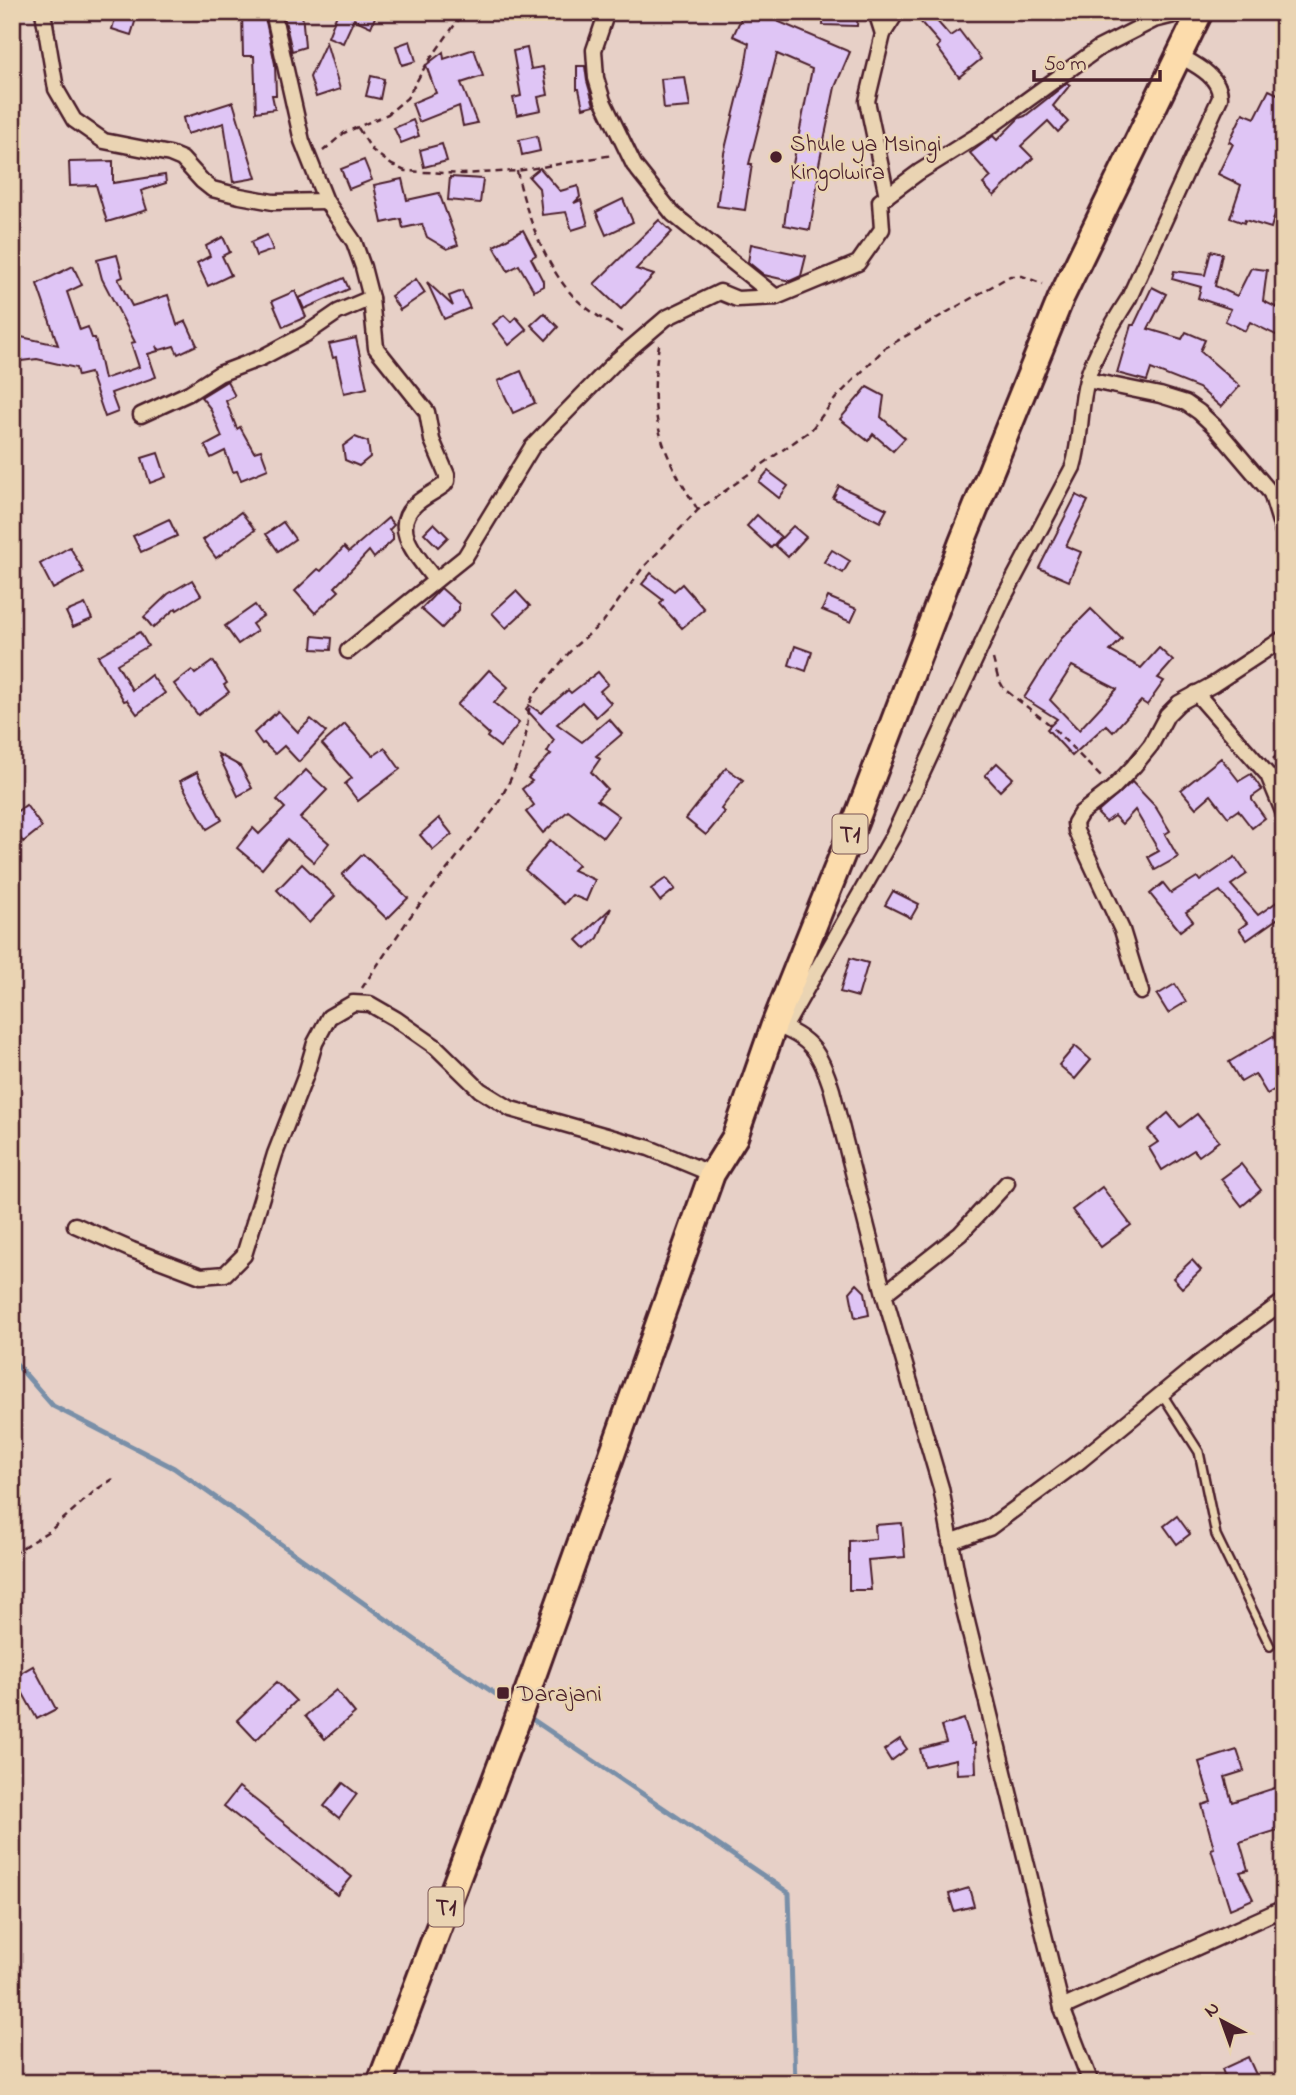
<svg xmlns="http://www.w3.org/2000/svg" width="1296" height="2095" viewBox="0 0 1296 2095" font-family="'Indie Flower',sans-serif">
<rect width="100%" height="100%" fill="#e7d0c7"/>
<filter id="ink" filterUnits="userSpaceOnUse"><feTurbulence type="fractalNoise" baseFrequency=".0143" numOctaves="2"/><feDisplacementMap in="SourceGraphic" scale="14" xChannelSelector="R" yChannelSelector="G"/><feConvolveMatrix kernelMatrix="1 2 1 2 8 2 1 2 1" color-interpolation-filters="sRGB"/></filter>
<g filter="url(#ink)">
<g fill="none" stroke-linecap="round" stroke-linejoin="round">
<g stroke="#798fa8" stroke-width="5">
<polyline points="12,1359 53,1406 174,1468 421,1644 515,1707"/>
<polyline points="526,1715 789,1893 795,2083"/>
</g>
</g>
<g fill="#dfc5f5" stroke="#4a1f2b" stroke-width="2" fill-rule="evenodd">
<polygon points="117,12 138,12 131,35 112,29"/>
<polygon points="242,12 264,12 275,64 276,95 272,95 275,109 256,112 254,56 243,56"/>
<polygon points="283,12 302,12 305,47 292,51"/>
<polygon points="338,12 377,12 371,27 354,19 343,43 328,37"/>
<polygon points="744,12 756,12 850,52 835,87 817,174 819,174 810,230 784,225 793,164 812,69 777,54 749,164 752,164 745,210 717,206 724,153 745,68 749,43 733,36"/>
<polygon points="824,12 858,12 857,26 823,25"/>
<polygon points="912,12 929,12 950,36 959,30 981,59 959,77 937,47 940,44"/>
<polygon points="410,41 416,61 402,65 396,46"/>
<polygon points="326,42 340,89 316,97 310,77"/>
<polygon points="527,48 531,69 543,67 548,95 538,97 541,110 517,115 513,98 521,96 513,51"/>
<polygon points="474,49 483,76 461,83 477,123 463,126 459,106 419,122 412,103 436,93 426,65 443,52 444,59"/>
<polygon points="577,66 585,66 587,81 594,105 583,108 579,89 577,89"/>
<polygon points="371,76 384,79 380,99 366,96"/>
<polygon points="685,77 690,107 664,109 661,79"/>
<polygon points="1067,83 1070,85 1053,106 1068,122 1058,132 1048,121 1021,146 1033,158 994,196 983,184 991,177 970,153 993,136 997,140 1019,118 1025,116"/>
<polygon points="1269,90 1284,97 1284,207 1278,204 1271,228 1245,220 1244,223 1230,218 1241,185 1218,174 1233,144 1229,142 1243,113 1255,118"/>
<polygon points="233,102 256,178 233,182 224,123 187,134 183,118"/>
<polygon points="413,120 419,136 401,143 394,128"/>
<polygon points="537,136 540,151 522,155 519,140"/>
<polygon points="442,144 447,161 424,167 420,150"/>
<polygon points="364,160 372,180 349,189 341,169"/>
<polygon points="113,161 113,183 165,175 166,183 141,191 147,210 107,222 96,185 70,186 69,162"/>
<polygon points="540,168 560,191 578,186 580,197 574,203 581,200 588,225 572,230 566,212 542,215 539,188 529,177"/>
<polygon points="450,177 483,179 480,203 448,200"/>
<polygon points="402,179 407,200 439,193 458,245 447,249 427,237 422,224 403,228 401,219 382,223 374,185"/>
<polygon points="623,199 633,222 606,235 596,212"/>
<polygon points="659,220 672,232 636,269 654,275 621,309 594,284"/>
<polygon points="523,230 536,255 531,258 543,281 543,286 534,291 519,265 508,271 494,246"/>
<polygon points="267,235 273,250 256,256 251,242"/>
<polygon points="223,237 230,252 222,256 231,275 208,286 197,263 210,256 206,246"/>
<polygon points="751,244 806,256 801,276 790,281 764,275 748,262"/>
<polygon points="1211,251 1222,254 1215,286 1237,296 1251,268 1267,270 1263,301 1284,311 1284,339 1250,322 1245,331 1225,321 1231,309 1198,298 1201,287 1172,279 1174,271 1205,275"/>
<polygon points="117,255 123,277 118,279 132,306 168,295 177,325 186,321 197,345 178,354 174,346 160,350 156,346 158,351 148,354 156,377 111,393 118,412 105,417 90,373 78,376 76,368 37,359 12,362 12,335 58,345 37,284 73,266 82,285 67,292 80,330 88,327 92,338 95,338 104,379 139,367 131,343 135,342 102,279 97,260"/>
<polygon points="344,278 349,289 304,309 299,298"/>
<polygon points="416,279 425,293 400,310 391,296"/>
<polygon points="427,282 453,306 449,296 462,291 470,308 444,319"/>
<polygon points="1152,287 1166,294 1148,329 1182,339 1186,332 1205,340 1200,351 1240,386 1221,407 1199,388 1151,369 1147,381 1117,373 1131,325 1134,325"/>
<polygon points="295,291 306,317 283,327 272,301"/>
<polygon points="544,313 558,327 546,340 531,325"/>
<polygon points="504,315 511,322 516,317 527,330 509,345 493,324"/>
<polygon points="356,338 367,388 344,393 336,357 333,358 329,344"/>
<polygon points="521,371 535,403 513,413 498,381"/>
<polygon points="227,381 235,396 226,401 237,429 240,427 254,452 261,450 268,469 241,480 237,471 233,472 225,451 211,458 205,446 222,437 210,408 201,397"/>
<polygon points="867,387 884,396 881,417 905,438 893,451 873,434 868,441 840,419"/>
<polygon points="355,437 368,442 370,457 359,466 345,460 343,446"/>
<polygon points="158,453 166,477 150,483 142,458"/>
<polygon points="768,471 788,486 779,498 759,482"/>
<polygon points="839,486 887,509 880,522 833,498"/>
<polygon points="1076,495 1088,501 1066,546 1081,552 1069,581 1039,568"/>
<polygon points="241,512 255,530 216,558 203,540"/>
<polygon points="757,515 781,537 771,548 747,526"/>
<polygon points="388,518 394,525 389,530 393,535 393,540 374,558 369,551 335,587 339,591 315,613 295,591 318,569 321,571 344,547 349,552"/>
<polygon points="169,519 177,536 141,552 133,536"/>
<polygon points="283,522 295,539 278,551 266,534"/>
<polygon points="434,523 448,537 438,547 424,533"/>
<polygon points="793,526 806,537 788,557 775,545"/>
<polygon points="70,547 84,572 53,589 40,564"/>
<polygon points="832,550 850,561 843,573 824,562"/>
<polygon points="651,573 674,591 682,584 704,609 682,628 660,604 663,600 642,584"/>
<polygon points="192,580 201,595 177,610 176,608 153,628 144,617 168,594"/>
<polygon points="441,588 459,604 459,610 442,628 421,609"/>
<polygon points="516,591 530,606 506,628 492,613"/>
<polygon points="828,597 857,609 851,622 822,610"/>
<polygon points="85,604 92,619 73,627 66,612"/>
<polygon points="255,605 263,616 252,624 257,631 238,644 225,626"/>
<path d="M1091,609L1122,639L1110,651L1141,668L1159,648L1173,661L1158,678L1164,681L1147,705L1141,701L1113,732L1106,725L1072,756L1047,729L1057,719L1024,698L1061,639ZM1072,666L1117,689L1079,730L1050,700Z"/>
<polygon points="140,632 148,646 117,664 132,690 151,675 165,693 137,714 127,700 124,701 98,656"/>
<polygon points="313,636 332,638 331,650 312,649"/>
<polygon points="795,646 812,652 806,671 789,665"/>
<polygon points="213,661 227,683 224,685 229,692 198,715 174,684 192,670 195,674"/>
<polygon points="489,670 508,687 494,703 519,723 500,747 487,737 489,734 457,705"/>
<polygon points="598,672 608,684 600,691 611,703 596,717 582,702 557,724 582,742 609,719 622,734 596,756 600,759 591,772 607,789 597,800 619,816 603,837 568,811 543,833 526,812 534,805 522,789 532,781 528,778 551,754 547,752 554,740 526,709 529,705 541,713 568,690 571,693"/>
<polygon points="278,711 298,732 311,719 326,732 299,762 284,746 275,754 264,743 262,744 254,733"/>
<polygon points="345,724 373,756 385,748 400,769 358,801 345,784 352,778 322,744"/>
<polygon points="218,754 240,766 252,788 238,796"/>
<polygon points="1221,758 1239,781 1251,774 1262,790 1252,797 1252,800 1265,818 1252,828 1238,810 1228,817 1211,795 1196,808 1181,790"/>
<polygon points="997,763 1013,778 1000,791 985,775"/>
<polygon points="726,768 743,780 721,809 725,812 706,835 686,819"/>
<polygon points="306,770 327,790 300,818 329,843 314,862 287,839 262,869 237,848 253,828 259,834 285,808 277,800"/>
<polygon points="197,772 222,820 207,829 180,781"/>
<polygon points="1132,782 1155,806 1170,831 1165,834 1178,857 1155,870 1148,857 1159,851 1135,810 1122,824 1114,816 1106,822 1097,813"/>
<polygon points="26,805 42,827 23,842 18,835 12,839 12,815"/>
<polygon points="439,818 452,834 433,850 420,835"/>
<polygon points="550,840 578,865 573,870 595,880 586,901 572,895 564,904 525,870"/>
<polygon points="363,854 408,898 387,919 342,875"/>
<polygon points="1235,857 1247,874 1231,885 1258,915 1284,897 1284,914 1247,940 1239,929 1247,923 1220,891 1186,912 1193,921 1180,931 1150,894 1163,883 1171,893 1197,877 1200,881"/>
<polygon points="302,864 335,896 309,923 277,890"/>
<polygon points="666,878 675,889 660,901 651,889"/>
<polygon points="893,891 919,904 911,918 885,905"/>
<polygon points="611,908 598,938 586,949 577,940"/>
<polygon points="850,958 868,963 858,997 840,992"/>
<polygon points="1175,984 1186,1002 1168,1013 1157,995"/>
<polygon points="1273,1036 1284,1055 1284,1084 1267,1094 1255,1074 1241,1082 1229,1062"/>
<polygon points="1075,1046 1091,1060 1075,1079 1059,1065"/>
<polygon points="1168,1113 1180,1127 1197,1114 1219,1141 1199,1156 1194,1150 1162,1170 1149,1148 1158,1142 1148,1130"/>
<polygon points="1241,1164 1261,1190 1242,1206 1221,1179"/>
<polygon points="1102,1187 1131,1225 1101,1247 1072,1210"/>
<polygon points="1192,1260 1201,1270 1182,1288 1173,1278"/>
<polygon points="857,1284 865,1292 869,1315 855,1318 850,1292"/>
<polygon points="1177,1516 1190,1534 1177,1544 1164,1526"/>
<polygon points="902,1523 905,1557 868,1560 871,1590 849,1590 849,1541 876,1539 875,1525"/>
<polygon points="33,1666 56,1709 37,1719 14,1677"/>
<polygon points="277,1682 296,1701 256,1740 237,1720"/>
<polygon points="336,1690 355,1713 325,1739 305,1716"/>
<polygon points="964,1719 972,1744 975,1743 976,1773 957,1774 956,1759 924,1766 920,1749 946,1742 941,1726"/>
<polygon points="900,1739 907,1749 891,1761 884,1750"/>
<polygon points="1237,1750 1244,1771 1225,1777 1232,1802 1284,1785 1284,1828 1240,1842 1248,1870 1240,1872 1253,1899 1230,1909 1211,1849 1214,1848 1202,1805 1211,1802 1199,1762"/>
<polygon points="343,1783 357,1794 339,1818 324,1806"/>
<polygon points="239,1787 352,1877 337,1895 224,1806"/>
<polygon points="969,1888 974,1906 954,1911 949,1894"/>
<polygon points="1248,2057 1258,2079 1251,2083 1227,2083 1222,2069"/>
</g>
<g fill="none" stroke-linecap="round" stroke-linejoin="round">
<g stroke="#4a1f2b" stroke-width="12">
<polyline id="lane" points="1162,1394 1199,1452 1216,1535 1270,1646"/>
</g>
<g stroke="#4a1f2b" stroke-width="19">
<g id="street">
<polyline points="43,12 56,89 74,120 104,141 170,154 182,159 202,181 212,189 240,196 273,202 326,201"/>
<path d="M273,12L302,141L326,201L354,242L363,267L371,298L376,348L427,412L432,440L447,475V481L444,485C435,492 425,496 416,504C388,528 419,558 435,580"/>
<polyline points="607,12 594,50 596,78 603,101 634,165 673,214 776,297"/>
<polyline points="876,12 883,34"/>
<polyline points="887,196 867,101 883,34 897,12"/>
<polyline points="1087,380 1160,395 1186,403 1199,412 1215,427 1271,493 1284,535"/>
<polyline points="141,415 189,393 219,374 261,358 306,334 338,312 371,298"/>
<polyline points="348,651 465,557 532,447 618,359 666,318 720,292 737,299 776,297 858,263 882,229 880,201 919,172 980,134 1099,48 1154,20 1186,12"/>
<polyline points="1196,693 1268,775 1284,814"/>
<polyline points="1141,992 1122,930 1076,831 1075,823 1081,813 1112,789 1134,766 1151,745 1167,715 1179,703 1214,684 1284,638"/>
<path d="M774,1025C812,1037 821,1055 832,1090L884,1294L941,1488L962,1601L1062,2008L1091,2083"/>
<path d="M784,1028L893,836L1004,597L1073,467C1082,437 1079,408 1087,380C1093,355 1115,320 1129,298L1220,98C1221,77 1196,65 1180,56"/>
<polyline points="75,1225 132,1250 201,1276 225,1274 244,1255 275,1154 305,1077 315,1043 329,1017 353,1003 370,1004 396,1019 436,1047 480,1090 511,1109 649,1148 712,1174"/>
<polyline points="884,1294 960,1234 1007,1183"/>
<polyline points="950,1542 989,1528 1081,1460 1198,1364 1284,1301"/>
<polyline points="1062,2008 1284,1908"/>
</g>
</g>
<g stroke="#4a1f2b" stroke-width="30">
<polyline id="highway" points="380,2083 513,1732 712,1174 735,1137 774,1025 855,823 962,542 1061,298 1200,12"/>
</g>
<g stroke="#4a1f2b" stroke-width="2.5" stroke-dasharray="7 5" stroke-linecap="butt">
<polyline points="358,128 372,150 392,165 405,171 462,174 517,171 613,155"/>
<polyline points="323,151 344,133 388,114 407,98 426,65 464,12"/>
<path d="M517,171C525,212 546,269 576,299C590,312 609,323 625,334"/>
<path d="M659,345C647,417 660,450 698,510"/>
<polyline points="993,659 998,678 1004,689 1049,724 1102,778"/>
<polyline points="1273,759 1284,749"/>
<path d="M362,988L410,917L496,807C508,785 522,759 526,734C529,721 527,708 533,696L573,648L603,622L642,569L698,510L811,430L835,399L885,348L1010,276H1022L1043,284"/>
<polyline points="12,1554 52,1529 96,1490 113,1479"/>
</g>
<use href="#lane" stroke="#ead4b3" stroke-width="7"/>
<use href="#street" stroke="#ead4b3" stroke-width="14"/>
<use href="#highway" stroke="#fcdcac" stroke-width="24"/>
</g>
</g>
<g fill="#4a1f2b" stroke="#ead4b3" stroke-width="2.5">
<circle cx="776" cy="157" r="7"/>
<rect x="496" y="1686" width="14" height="14" rx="3.5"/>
</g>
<g text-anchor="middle" stroke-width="5" stroke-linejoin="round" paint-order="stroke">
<g fill="#ead4b3" stroke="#7a5554" stroke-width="2">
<rect x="832.5" y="814.5" width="35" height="39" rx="5"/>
<rect x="428.5" y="1887.5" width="35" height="39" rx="5"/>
</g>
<g font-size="23" font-weight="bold" fill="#4a1f2b">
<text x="850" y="842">T1</text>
<text x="446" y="1915">T1</text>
</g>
<g font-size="24" fill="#4a1f2b" stroke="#ead4b3" text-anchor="start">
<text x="790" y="151">Shule ya Msingi<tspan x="790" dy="28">Kingolwira</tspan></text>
<text x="517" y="1701">Darajani</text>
</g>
</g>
<rect width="1296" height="2095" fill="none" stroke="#ead4b3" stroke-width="42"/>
<rect x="21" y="21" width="1254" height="2053" fill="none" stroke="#4a1f2b" stroke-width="2.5" filter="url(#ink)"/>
<g transform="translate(1222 2021) rotate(319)" stroke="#ead4b3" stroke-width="5" paint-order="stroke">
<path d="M0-5L12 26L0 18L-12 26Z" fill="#4a1f2b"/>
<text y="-10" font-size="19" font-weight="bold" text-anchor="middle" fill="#4a1f2b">N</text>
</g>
<path d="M1034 70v10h126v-10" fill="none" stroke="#4a1f2b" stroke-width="3.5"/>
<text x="1044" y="70" font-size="21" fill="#4a1f2b" stroke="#ead4b3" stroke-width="5" paint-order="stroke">50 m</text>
</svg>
